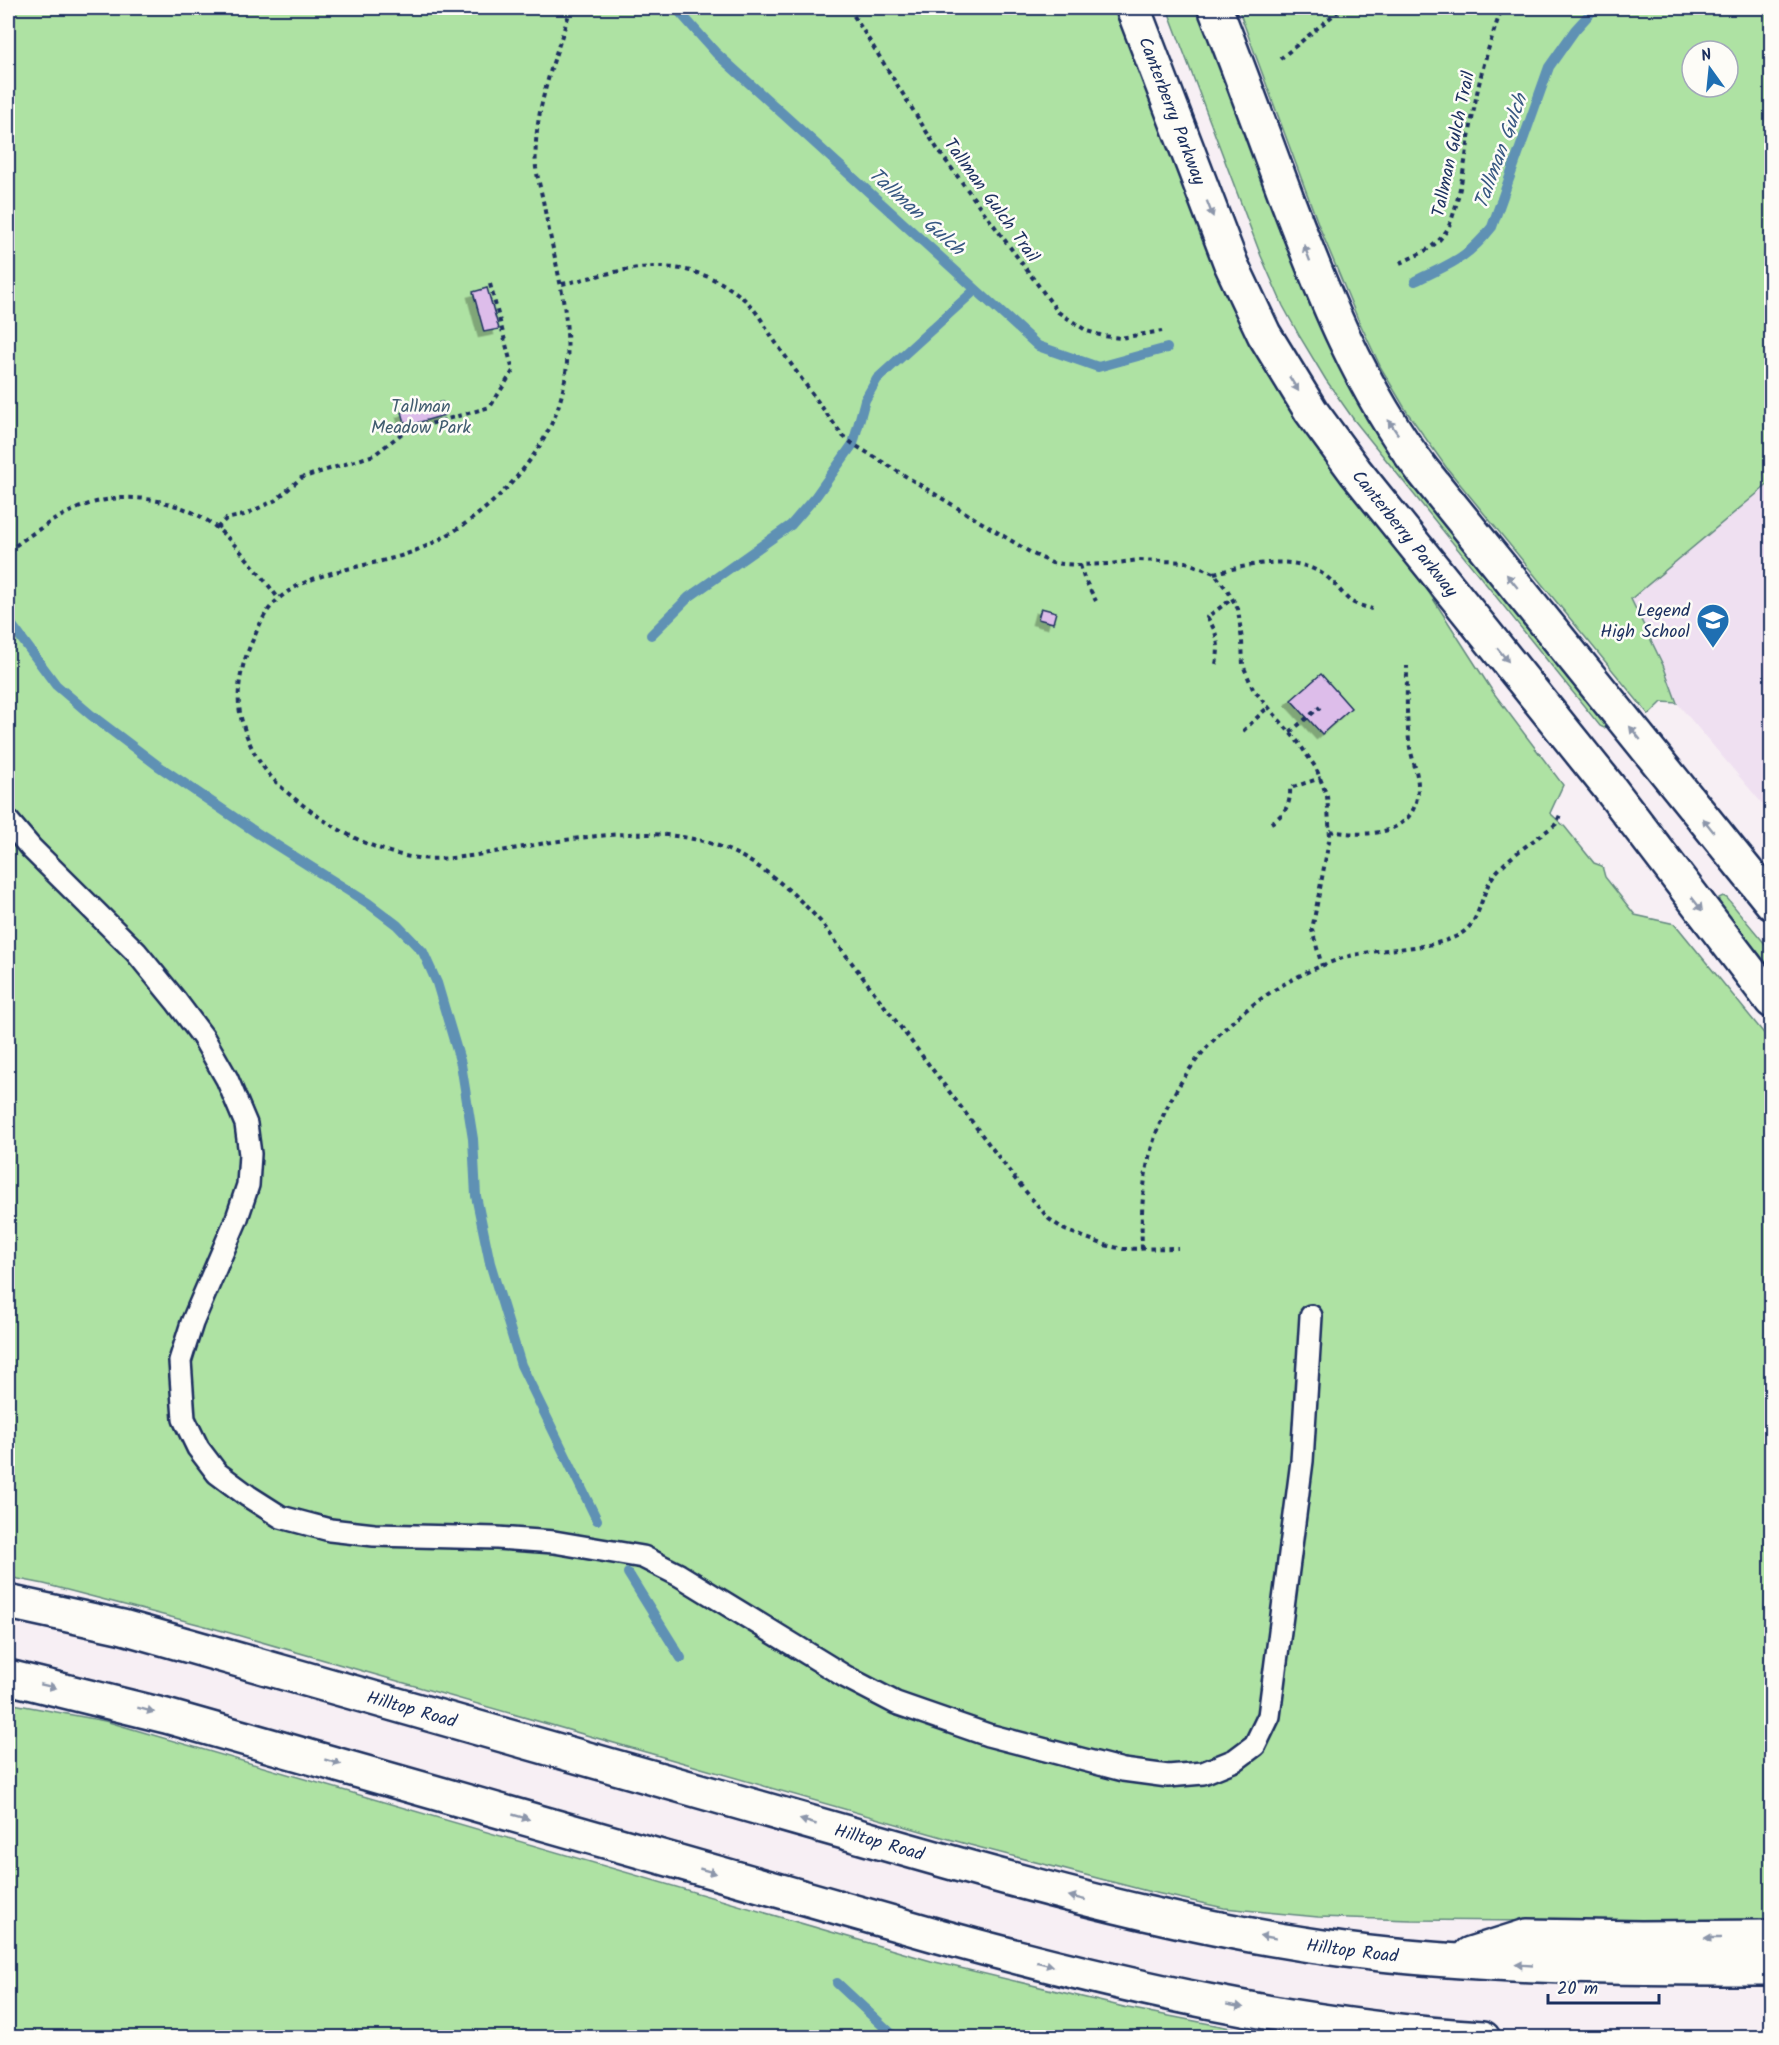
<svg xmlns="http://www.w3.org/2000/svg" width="1779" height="2045" viewBox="0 0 1779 2045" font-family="Kalam,sans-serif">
<defs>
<filter id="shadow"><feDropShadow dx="-5.5" dy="5.5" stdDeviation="0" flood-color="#0004"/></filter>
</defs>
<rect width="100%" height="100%" fill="#f7eff4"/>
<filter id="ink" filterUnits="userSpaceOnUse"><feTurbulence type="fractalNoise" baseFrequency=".0167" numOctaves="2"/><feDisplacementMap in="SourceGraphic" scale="12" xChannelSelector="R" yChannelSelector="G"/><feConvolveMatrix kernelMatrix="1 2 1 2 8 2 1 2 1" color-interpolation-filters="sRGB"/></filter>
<g filter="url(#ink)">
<polygon fill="#efe0f1" points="1771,482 1771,814 1677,703 1648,632 1631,599"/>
<g fill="#aee2a3" stroke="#648880" stroke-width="1.5" fill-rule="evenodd">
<polygon points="8,8 1113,8 1183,173 1412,566 1493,692 1563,785 1550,813 1565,827 1594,863 1602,866 1605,877 1635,915 1675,924 1771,1042 1771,1923 1411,1920 1318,1917 1224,1908 1147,1891 970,1845 209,1627 44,1584 8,1577"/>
<polygon points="1167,8 1203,8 1302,271 1609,726 1604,728 1600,726 1354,420 1326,380 1300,337 1283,306 1261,256"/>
<path d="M1238,8H1771V482L1631,599L1663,665L1677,703L1662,702L1649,715L1446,467L1407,412L1381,368L1357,317L1319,226ZM1692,51H1728V87H1692Z"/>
<polygon points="1723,896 1727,898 1771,951 1771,969 1719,903 1719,898"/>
<polygon points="8,1703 105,1721 931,1961 1128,2008 1277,2037 8,2037"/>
</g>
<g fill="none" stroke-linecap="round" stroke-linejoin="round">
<g stroke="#5f91b4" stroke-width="10">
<polyline points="676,8 716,53 1038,346 1098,367 1167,348"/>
<path d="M1415,281C1450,264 1467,259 1492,227L1549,67L1575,30L1595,8"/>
<polyline points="8,620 56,685 91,715 157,765 257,833 368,903 397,925 423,952 437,983 461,1064 473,1139 476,1196 490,1263 521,1365 597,1520"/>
<polyline points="651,635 689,597 791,525 816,496 853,444 865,400 877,379 975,290"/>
<polyline points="628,1573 681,1658"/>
<polyline points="837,1983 896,2038"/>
</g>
</g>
<g fill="#ddbdea" stroke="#1b2f5e" stroke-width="1.5" filter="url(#shadow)">
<polygon points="487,288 499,329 484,332 473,292"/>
<polygon points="442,402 445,415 406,426 402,412"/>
<polygon points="1041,608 1056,612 1053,623 1038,619"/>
<polygon points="1321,674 1351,708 1322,734 1291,700"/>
</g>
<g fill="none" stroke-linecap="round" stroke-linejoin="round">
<g stroke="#1b2f5e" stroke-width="26">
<polyline id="lane" points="8,821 31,848 136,952 176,1001 203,1037 227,1079 246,1124 250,1154 248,1185 237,1218 192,1323 180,1361 184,1419 198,1448 217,1473 248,1496 281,1517 330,1530 374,1535 497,1538 554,1542 643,1557 679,1575 846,1677 896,1703 988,1735 1123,1770 1168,1776 1203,1773 1235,1760 1255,1745 1269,1716 1302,1461 1311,1316"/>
</g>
<g stroke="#1b2f5e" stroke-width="38">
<g id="secondary">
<path id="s1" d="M1133,8L1231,264L1264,334L1311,411L1355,471L1608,786L1772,1001"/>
<path d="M1215,8C1240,71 1263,135 1287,199C1324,296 1360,388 1423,471L1772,903"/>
<path id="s2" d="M8,1602L123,1627L946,1861C1077,1898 1209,1932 1345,1950C1486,1968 1629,1968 1772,1968"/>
<path d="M8,1677L166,1716L939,1936C1117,1985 1298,2027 1483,2038"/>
<polyline points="1470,1954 1527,1936 1641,1938 1772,1937"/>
</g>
</g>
<g stroke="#1b2f5e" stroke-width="4" stroke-dasharray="4.5 4.5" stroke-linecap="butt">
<path d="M571,8C555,59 532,113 536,168C538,180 542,194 544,206C563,304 594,379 524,468C496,504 455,536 412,552C368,569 300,569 269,609C261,620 256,633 251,644C239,671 234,700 244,728C257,768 278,787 311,811C339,832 376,851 410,857C444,862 478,855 512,849C574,838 644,825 706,842C752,855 790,888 821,922L1016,1180L1049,1219L1065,1230L1105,1245L1123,1249L1178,1248"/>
<polyline points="849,8 938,150 1058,312 1087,331 1103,336 1120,338 1162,331"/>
<polyline points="1280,59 1342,8"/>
<path d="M1400,263C1417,255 1434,249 1445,233C1460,212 1468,137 1474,109C1480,74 1490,41 1502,8"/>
<path d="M562,284C597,277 637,263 674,268C701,271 732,285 750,305C760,316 768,331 776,343C798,374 820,405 843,436L853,444L1033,554L1052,563L1077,565L1110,564L1139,560L1186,562L1214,573L1228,591L1238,609L1242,641L1243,665L1253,689L1298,742L1316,768L1327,796L1330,836L1312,930L1322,966"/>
<polyline points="217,528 226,519 244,515 276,500 301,478 374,455 405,431 490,407 513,371 490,284"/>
<path d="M8,551C55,517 96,488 158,501C177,505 196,512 212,524C238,545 259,573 279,599"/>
<polyline points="1080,565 1084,578 1096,601"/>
<path d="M1214,573C1252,565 1293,552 1327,577C1336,584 1342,594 1350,601C1356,605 1366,607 1372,609"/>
<path d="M1216,664C1220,646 1218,633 1207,617L1232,599"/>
<polyline points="1243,731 1267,708"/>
<polyline points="1290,732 1320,707"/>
<path d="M1271,823C1285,814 1291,804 1290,788L1321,778"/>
<path d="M1330,831C1367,837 1418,837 1418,786C1418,771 1410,755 1409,740C1406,716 1407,690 1407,666"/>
<path d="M1142,1249C1141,1223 1142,1197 1146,1172C1164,1069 1249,987 1346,957C1381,947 1426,951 1457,936C1479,925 1479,903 1489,883C1498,863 1538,838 1556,824L1560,815"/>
</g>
<use href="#lane" stroke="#fdfcf7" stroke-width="21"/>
<use href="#secondary" stroke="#fdfcf7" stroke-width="33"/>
</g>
<defs><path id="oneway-solid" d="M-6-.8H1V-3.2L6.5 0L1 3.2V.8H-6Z" transform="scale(1.5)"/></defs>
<g fill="#8c96aa">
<use href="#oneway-solid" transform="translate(1210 209) rotate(69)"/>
<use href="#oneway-solid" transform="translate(1307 253) rotate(-110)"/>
<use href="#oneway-solid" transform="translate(1294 384) rotate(58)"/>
<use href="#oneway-solid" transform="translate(1393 427) rotate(-124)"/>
<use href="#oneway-solid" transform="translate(1512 581) rotate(-129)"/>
<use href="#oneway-solid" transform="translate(1503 655) rotate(51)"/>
<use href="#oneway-solid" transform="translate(1635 733) rotate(-129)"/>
<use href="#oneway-solid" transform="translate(1708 825) rotate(-129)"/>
<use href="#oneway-solid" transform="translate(1697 904) rotate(52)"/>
<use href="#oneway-solid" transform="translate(48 1686) rotate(13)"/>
<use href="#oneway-solid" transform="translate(146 1710) rotate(15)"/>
<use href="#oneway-solid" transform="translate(333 1762) rotate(16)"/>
<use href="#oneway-solid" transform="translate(521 1817) rotate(16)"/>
<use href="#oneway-solid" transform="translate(808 1822) rotate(-164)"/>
<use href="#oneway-solid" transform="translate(708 1871) rotate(16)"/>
<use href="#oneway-solid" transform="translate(1077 1898) rotate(-166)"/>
<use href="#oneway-solid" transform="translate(1268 1937) rotate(-170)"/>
<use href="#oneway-solid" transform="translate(1713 1938) rotate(180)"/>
<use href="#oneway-solid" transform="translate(1045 1964) rotate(14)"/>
<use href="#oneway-solid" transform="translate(1524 1965) rotate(-177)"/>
<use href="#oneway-solid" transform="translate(1235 2006) rotate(10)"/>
</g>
</g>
<defs>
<g id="school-pin" transform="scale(1.725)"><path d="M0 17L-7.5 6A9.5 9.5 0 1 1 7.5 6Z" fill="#1f6fb2" stroke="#fdfcf7"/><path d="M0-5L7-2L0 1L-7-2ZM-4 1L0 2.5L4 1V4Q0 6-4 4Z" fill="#fff"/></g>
</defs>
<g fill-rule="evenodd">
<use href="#school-pin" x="1713" y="620"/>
</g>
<g text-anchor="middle" stroke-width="5" stroke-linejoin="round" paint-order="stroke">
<g font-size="18" fill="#1b2f5e" stroke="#fdfcf7">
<text dy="6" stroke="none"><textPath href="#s1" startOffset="110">Canterberry Parkway</textPath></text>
<text transform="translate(1453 144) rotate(-78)" y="6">Tallman Gulch Trail</text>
<text transform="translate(992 200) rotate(54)" y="6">Tallman Gulch Trail</text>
<text dy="6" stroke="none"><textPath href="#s1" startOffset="596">Canterberry Parkway</textPath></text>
<text dy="6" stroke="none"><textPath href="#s2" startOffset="418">Hilltop Road</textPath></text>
<text dy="6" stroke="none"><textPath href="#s2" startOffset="904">Hilltop Road</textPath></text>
<text dy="6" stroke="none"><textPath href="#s2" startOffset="1390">Hilltop Road</textPath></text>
</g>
<g font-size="18" fill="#405c6f" stroke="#fdfcf7">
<text x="421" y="412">Tallman<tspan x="421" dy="21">Meadow Park</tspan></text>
</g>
<g font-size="18" fill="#1b2f5e" stroke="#fdfcf7" text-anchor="end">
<text x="1690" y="616">Legend<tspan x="1690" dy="21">High School</tspan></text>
</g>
<g font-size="20" font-style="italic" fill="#385882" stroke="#fdfcf7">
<text transform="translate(1500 151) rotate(-70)" y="7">Tallman Gulch</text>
<text transform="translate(917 211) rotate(42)" y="7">Tallman Gulch</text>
</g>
</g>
<rect width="1779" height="2045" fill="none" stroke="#fdfcf7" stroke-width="30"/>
<rect x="15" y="15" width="1749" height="2015" fill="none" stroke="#1b2f5e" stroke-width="2" filter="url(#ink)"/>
<g transform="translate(1710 69) rotate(345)"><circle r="28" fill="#fdfcf7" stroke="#a3aaba" stroke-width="1.5"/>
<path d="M0-4.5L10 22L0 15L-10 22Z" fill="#1f6fb2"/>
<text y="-9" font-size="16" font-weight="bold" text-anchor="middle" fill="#1b2f5e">N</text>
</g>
<path d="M1548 1994v9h111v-9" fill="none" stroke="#1b2f5e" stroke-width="3"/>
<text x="1557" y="1994" font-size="18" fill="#1b2f5e" stroke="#fdfcf7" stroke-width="4.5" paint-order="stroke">20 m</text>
</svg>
